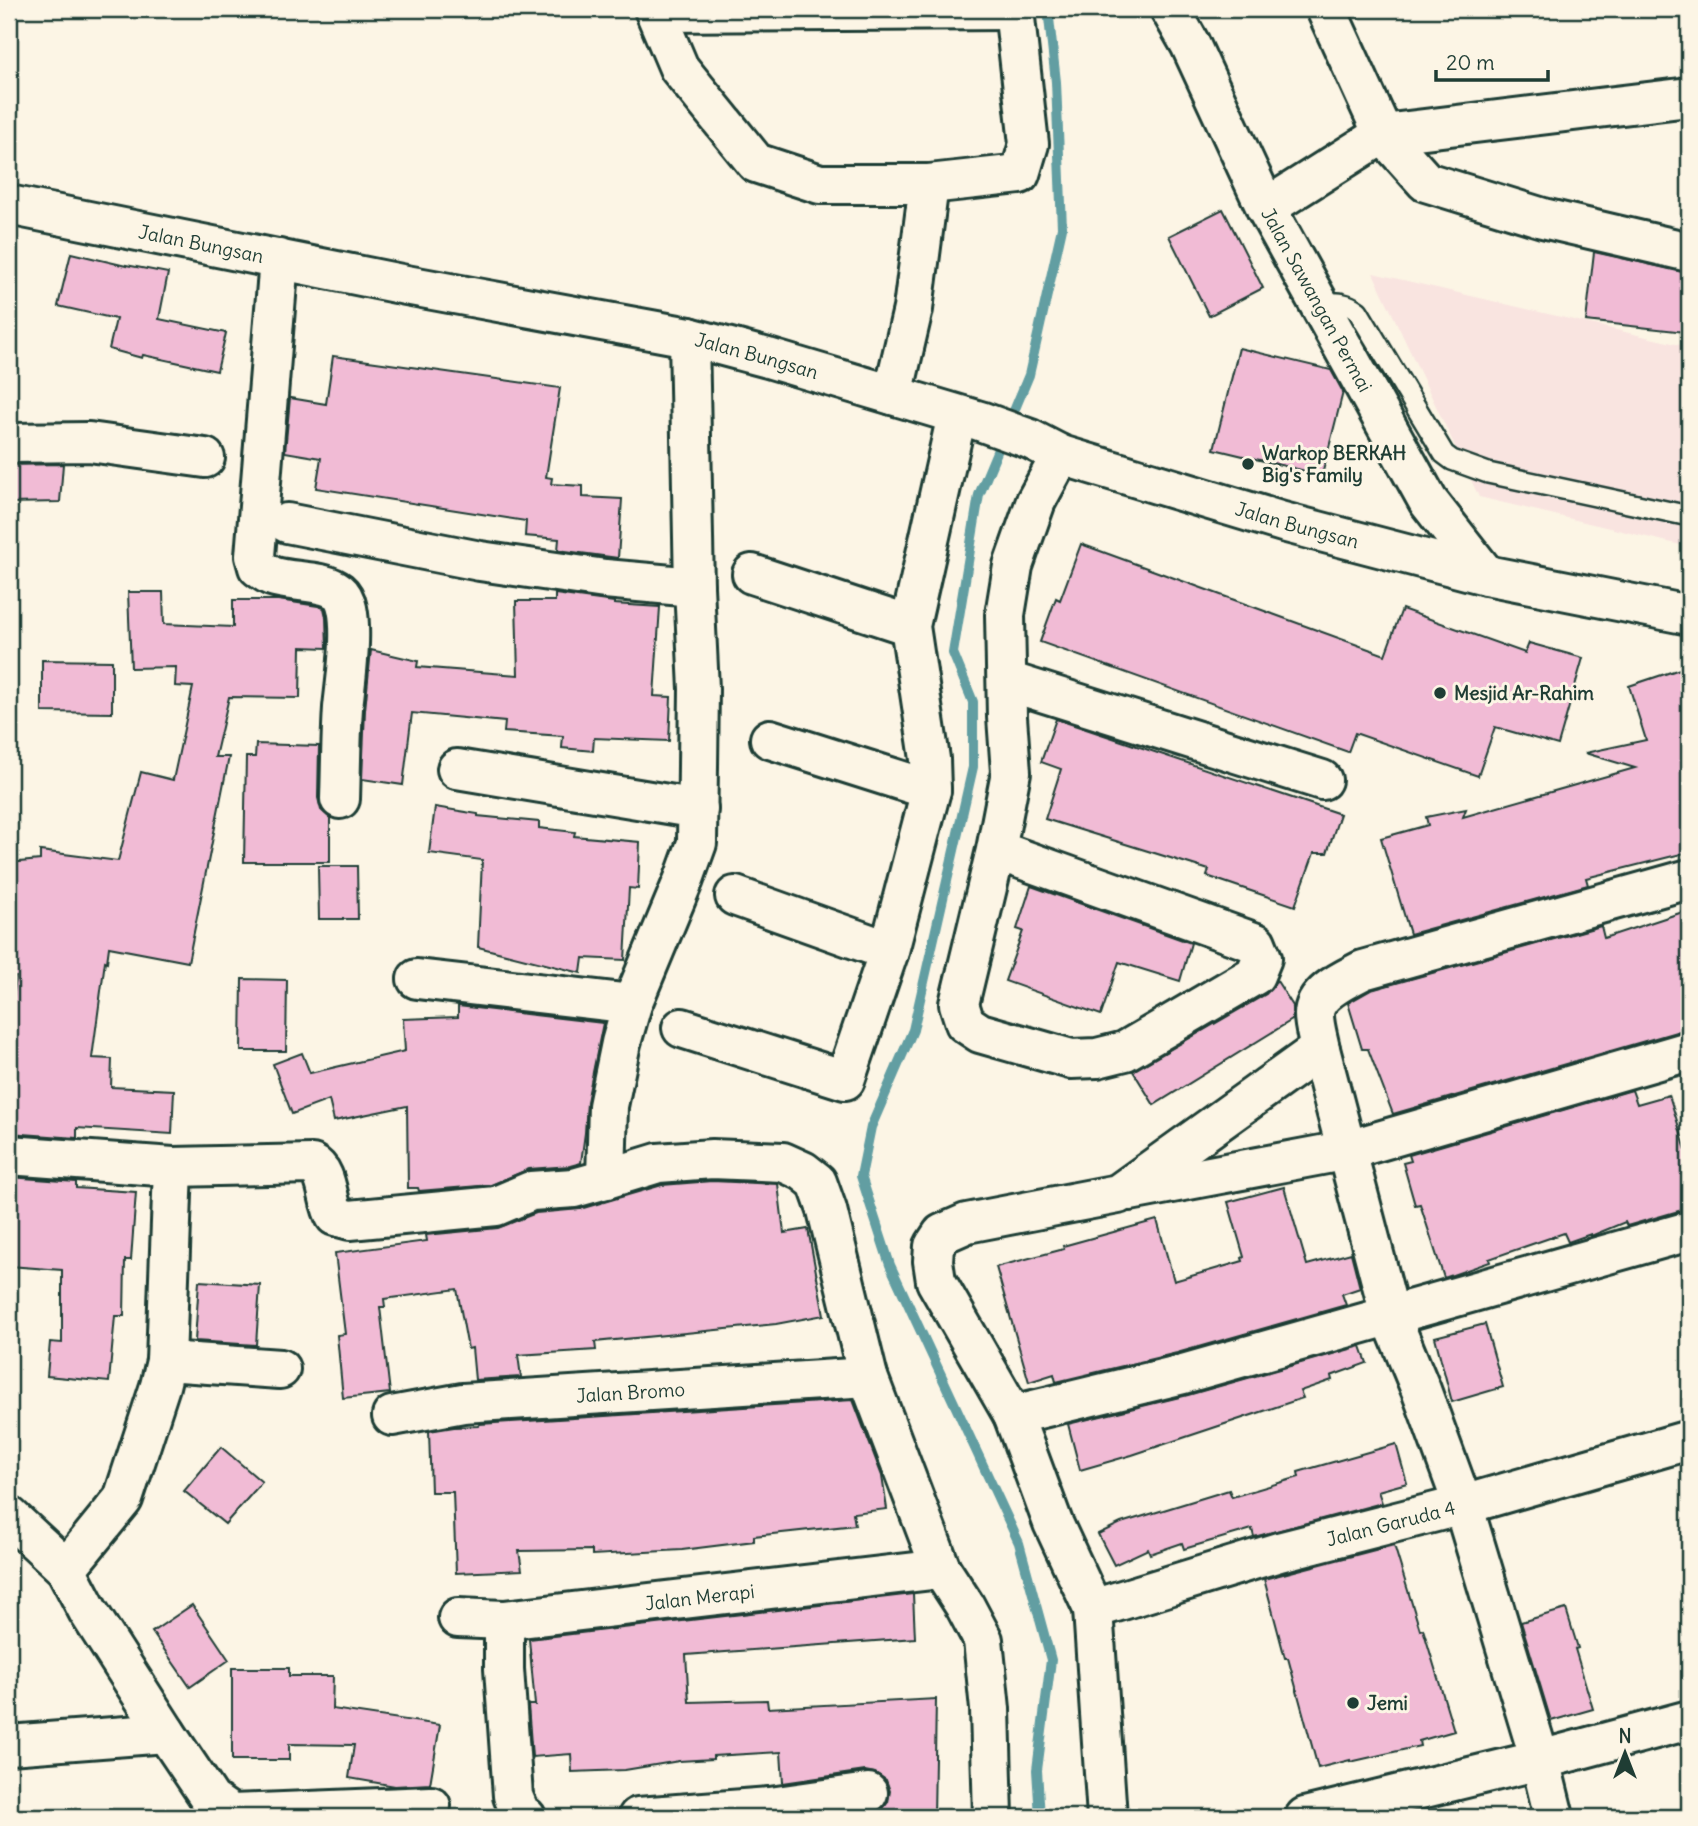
<svg xmlns="http://www.w3.org/2000/svg" width="1698" height="1826" viewBox="0 0 1698 1826" font-family="Delius,sans-serif">
<rect width="100%" height="100%" fill="#fcf5e5"/>
<filter id="ink" filterUnits="userSpaceOnUse"><feTurbulence type="fractalNoise" baseFrequency=".0143" numOctaves="2"/><feDisplacementMap in="SourceGraphic" scale="14" xChannelSelector="R" yChannelSelector="G"/><feConvolveMatrix kernelMatrix="1 2 1 2 8 2 1 2 1" color-interpolation-filters="sRGB"/></filter>
<g filter="url(#ink)">
<polygon fill="#f9e4e0" points="1373,273 1689,347 1689,547 1479,497"/>
<g fill="none" stroke-linecap="round" stroke-linejoin="round">
<polyline stroke="#629ea2" stroke-width="10" points="1040,1817 1037,1770 1051,1660 1019,1543 890,1265 861,1176 871,1127 913,1030 973,767 973,702 953,653 979,495 1029,375 1062,228 1056,82 1048,9"/>
</g>
<g fill="#f1bbd5" stroke="#1f3d34" stroke-width="2">
<polygon points="1223,209 1263,288 1209,316 1169,236"/>
<polygon points="1594,252 1689,273 1689,295 1685,332 1586,321"/>
<polygon points="71,253 126,266 126,265 168,273 159,319 226,333 217,371 143,355 142,358 109,349 116,319 58,306"/>
<polygon points="1239,348 1331,370 1343,392 1322,475 1214,449"/>
<polygon points="333,356 560,388 546,477 552,478 551,484 583,486 583,497 622,499 618,558 558,550 559,539 525,536 526,521 316,488 321,458 285,452 290,398 326,404"/>
<polygon points="63,464 60,502 9,503 9,465"/>
<polygon points="1081,544 1385,655 1402,609 1525,653 1529,643 1583,658 1558,745 1495,727 1478,776 1355,733 1348,752 1040,642 1056,598 1060,600"/>
<polygon points="128,592 163,592 164,624 233,627 233,600 278,600 318,606 324,608 326,617 327,648 301,647 300,698 229,697 215,757 229,757 188,962 109,947 107,962 105,961 92,1058 112,1059 111,1087 174,1090 172,1134 77,1128 77,1138 9,1133 9,1032 16,977 9,977 9,863 40,860 40,851 118,861 141,772 173,780 193,687 175,686 176,667 131,668"/>
<polygon points="555,594 614,602 614,604 660,607 654,696 671,697 669,741 594,738 593,751 562,748 563,736 504,732 505,722 412,713 403,785 362,779 365,710 371,650 418,661 417,667 518,675 516,601 555,601"/>
<polygon points="42,660 112,661 112,713 42,712"/>
<polygon points="1689,666 1689,852 1586,878 1588,885 1410,934 1381,838 1428,825 1426,817 1466,809 1463,817 1635,768 1585,753 1646,740 1629,686"/>
<polygon points="1056,719 1340,814 1327,853 1314,853 1295,906 1207,876 1209,870 1045,819 1061,769 1041,762"/>
<polygon points="256,744 319,746 318,798 321,810 330,818 330,862 244,862 246,757 255,757"/>
<polygon points="435,807 478,814 478,816 539,822 539,828 575,832 574,836 640,842 638,889 629,888 625,960 583,958 581,973 478,947 482,860 429,853"/>
<polygon points="318,866 357,866 358,919 319,919"/>
<polygon points="1031,886 1191,943 1180,981 1119,962 1101,1015 1005,981 1023,931 1017,929"/>
<polygon points="1689,910 1689,1030 1683,1030 1393,1114 1368,1049 1362,1049 1348,1003 1371,990 1601,926 1604,938"/>
<polygon points="242,979 287,980 286,1051 241,1051"/>
<polygon points="1277,981 1293,1006 1292,1020 1154,1105 1133,1071 1266,994"/>
<polygon points="458,1006 603,1023 587,1102 585,1133 581,1163 570,1166 529,1169 491,1185 419,1191 418,1188 408,1188 407,1106 334,1121 329,1100 292,1114 273,1064 302,1053 310,1073 405,1051 403,1019 458,1017"/>
<polygon points="1632,1090 1637,1104 1669,1095 1689,1160 1689,1208 1627,1226 1625,1222 1591,1236 1591,1234 1568,1242 1564,1233 1489,1259 1490,1262 1444,1278 1420,1204 1415,1205 1403,1163 1411,1161 1409,1155"/>
<polygon points="9,1177 76,1182 76,1188 136,1192 131,1260 125,1260 124,1316 115,1316 109,1382 47,1376 50,1342 62,1343 62,1270 9,1266"/>
<polygon points="712,1181 778,1184 784,1233 808,1229 824,1315 776,1324 595,1342 596,1350 518,1355 521,1377 475,1380 472,1348 468,1349 457,1289 384,1299 385,1307 380,1307 390,1393 343,1398 337,1335 345,1334 335,1253 427,1241 426,1235 498,1228 536,1213 580,1209 662,1185"/>
<polygon points="1284,1187 1307,1265 1351,1253 1360,1288 1342,1294 1346,1305 1177,1353 1056,1382 1054,1374 1029,1382 996,1267 1064,1249 1063,1246 1157,1220 1174,1281 1243,1261 1242,1258 1244,1257 1228,1202"/>
<polygon points="199,1281 260,1285 256,1345 195,1341"/>
<polygon points="1485,1324 1503,1387 1452,1402 1435,1337"/>
<polygon points="1361,1346 1367,1363 1331,1376 1332,1380 1300,1391 1303,1398 1132,1455 1080,1470 1068,1424 1188,1395"/>
<polygon points="853,1400 882,1476 887,1509 853,1513 855,1525 754,1536 754,1541 682,1550 592,1555 592,1550 519,1551 522,1570 456,1573 453,1492 431,1492 429,1431 454,1427 478,1426 480,1424"/>
<polygon points="1396,1444 1407,1483 1378,1491 1382,1503 1254,1537 1252,1529 1184,1549 1182,1543 1150,1554 1148,1549 1114,1565 1098,1534 1121,1523 1229,1490 1232,1497 1299,1477 1298,1472"/>
<polygon points="221,1447 262,1482 225,1524 184,1491"/>
<polygon points="1394,1545 1420,1630 1423,1629 1454,1731 1419,1741 1420,1746 1350,1762 1350,1760 1318,1768 1288,1658 1285,1658 1264,1579"/>
<polygon points="913,1594 915,1638 686,1655 689,1702 767,1700 768,1708 936,1699 934,1817 878,1817 877,1812 882,1810 888,1802 890,1791 886,1780 875,1773 865,1771 783,1783 781,1752 713,1756 713,1759 679,1761 625,1770 572,1772 571,1754 532,1757 528,1705 535,1705 529,1639"/>
<polygon points="192,1605 229,1660 190,1687 152,1632"/>
<polygon points="1566,1609 1578,1648 1575,1649 1593,1709 1551,1721 1521,1622"/>
<polygon points="232,1668 289,1668 289,1676 333,1676 332,1709 440,1725 430,1784 395,1786 349,1778 354,1745 289,1744 289,1760 232,1760"/>
</g>
<g fill="none" stroke-linecap="round" stroke-linejoin="round">
<g stroke="#1f3d34" stroke-width="24">
<path id="service" d="M1319,303C1335,303 1345,301 1358,311L1444,454L1452,460L1488,473L1689,516"/>
</g>
<g stroke="#1f3d34" stroke-width="44">
<g id="minor">
<polyline points="654,9 679,68 756,163 820,184 929,184 1020,174 1029,144 1014,9"/>
<polyline points="1326,9 1383,134 1426,182 1543,218 1689,252"/>
<polyline points="656,12 1014,10"/>
<polyline points="1266,208 1383,134 1689,97"/>
<path d="M279,259L255,556L258,567C262,570 267,574 272,576C291,583 322,579 339,592C358,607 345,685 343,708C341,738 341,769 340,799"/>
<polyline points="689,337 694,587 699,689 697,843 684,879 632,1004 621,1043 608,1106 606,1179 658,1163 712,1159 783,1162 803,1171 817,1182 827,1210 868,1377 941,1569 965,1606 983,1640 990,1709 993,1817"/>
<polyline points="893,395 913,309 929,184"/>
<polyline points="9,443 89,442 205,458"/>
<polyline points="287,523 480,561 605,579 694,587"/>
<polyline points="752,574 910,626"/>
<polyline points="1007,681 1322,780"/>
<polyline points="770,739 931,790"/>
<polyline points="457,769 698,809"/>
<polyline points="996,850 1256,943 1262,958 1255,975 1125,1051 1097,1058 1071,1059 980,1033 965,1023 959,1004 996,850 1011,772 1007,717 1005,615 1013,566 1036,501 1061,455"/>
<polyline points="735,896 889,951"/>
<polyline points="417,979 632,1004"/>
<polyline points="682,1028 845,1080 889,951 931,790 930,759 910,626 957,415"/>
<polyline points="9,1155 173,1167 166,1361 160,1386 123,1499 66,1569"/>
<path d="M173,1167L312,1164C329,1172 326,1201 335,1216L350,1220L496,1206L531,1191L574,1188L606,1179"/>
<polyline points="1130,1191 1348,1150 1689,1051"/>
<polyline points="166,1361 280,1369"/>
<polyline points="1013,1415 1183,1374 1689,1231"/>
<path id="s1" d="M392,1416L463,1403L868,1377"/>
<polyline points="9,1516 66,1569 88,1611 166,1733 211,1800 231,1814 231,1817"/>
<path id="s2" d="M1093,1609L1279,1552L1463,1505L1689,1440"/>
<path id="s3" d="M458,1618L504,1620L941,1569"/>
<polyline points="504,1620 504,1669 513,1796 521,1815 526,1817"/>
<polyline points="9,1745 166,1733"/>
<polyline points="770,1807 868,1793"/>
<polyline points="231,1814 431,1806"/>
<polyline points="638,1817 770,1807 772,1817"/>
<polyline points="1107,1817 1093,1609 1053,1523 1013,1415 936,1281 933,1261 934,1246 942,1234 967,1223 1118,1194 1320,1049"/>
<polyline points="1305,1817 1540,1760 1689,1720"/>
<path d="M1554,1817L1540,1760L1463,1505L1421,1390L1390,1315L1320,1049C1318,1038 1314,1026 1314,1015C1314,992 1346,979 1363,970L1689,879"/>
</g>
</g>
<g stroke="#1f3d34" stroke-width="44">
<g id="tertiary">
<path id="s4" d="M1170,9L1190,44L1266,208L1428,501L1486,575"/>
<path id="s5" d="M9,205L406,285L689,337L768,358L980,421L1030,439L1061,455L1283,522L1486,575L1689,615"/>
</g>
</g>
<use href="#service" stroke="#fcf5e5" stroke-width="19"/>
<use href="#minor" stroke="#fcf5e5" stroke-width="38"/>
<use href="#tertiary" stroke="#fcf5e5" stroke-width="38"/>
</g>
</g>
<g fill="#1f3d34" stroke="#fcf5e5" stroke-width="2.5">
<circle cx="1248" cy="464" r="7"/>
<circle cx="1440" cy="693" r="7"/>
<circle cx="1353" cy="1703" r="7"/>
</g>
<g text-anchor="middle" stroke-width="6" stroke-linejoin="round" paint-order="stroke">
<g font-size="19" fill="#1f3d34" stroke="#fcf5e5">
<text dy="7" stroke="none"><textPath href="#s5" startOffset="196">Jalan Bungsan</textPath></text>
<text dy="7" stroke="none"><textPath href="#s4" startOffset="326">Jalan Sawangan Permai</textPath></text>
<text dy="7" stroke="none"><textPath href="#s5" startOffset="763">Jalan Bungsan</textPath></text>
<text dy="7" stroke="none"><textPath href="#s5" startOffset="1330">Jalan Bungsan</textPath></text>
<text dy="7" stroke="none"><textPath href="#s1" startOffset="240">Jalan Bromo</textPath></text>
<text dy="7" stroke="none"><textPath href="#s2" startOffset="310">Jalan Garuda 4</textPath></text>
<text dy="7" stroke="none"><textPath href="#s3" startOffset="243">Jalan Merapi</textPath></text>
</g>
<g font-size="19" font-weight="bold" fill="#1f3d34" stroke="#fcf5e5" text-anchor="start">
<text x="1262" y="460">Warkop BERKAH<tspan x="1262" dy="22">Big's Family</tspan></text>
<text x="1454" y="700">Mesjid Ar-Rahim</text>
<text x="1367" y="1710">Jemi</text>
</g>
</g>
<rect width="1698" height="1826" fill="none" stroke="#fcf5e5" stroke-width="35"/>
<rect x="18" y="18" width="1663" height="1791" fill="none" stroke="#1f3d34" stroke-width="2.5" filter="url(#ink)"/>
<g transform="translate(1625 1753)" stroke="#fcf5e5" stroke-width="5" paint-order="stroke">
<path d="M0-5L12 26L0 18L-12 26Z" fill="#1f3d34"/>
<text y="-10" font-size="19" font-weight="bold" text-anchor="middle" fill="#1f3d34">N</text>
</g>
<path d="M1436 70v10h112v-10" fill="none" stroke="#1f3d34" stroke-width="3.5"/>
<text x="1446" y="70" font-size="21" fill="#1f3d34" stroke="#fcf5e5" stroke-width="5" paint-order="stroke">20 m</text>
</svg>
